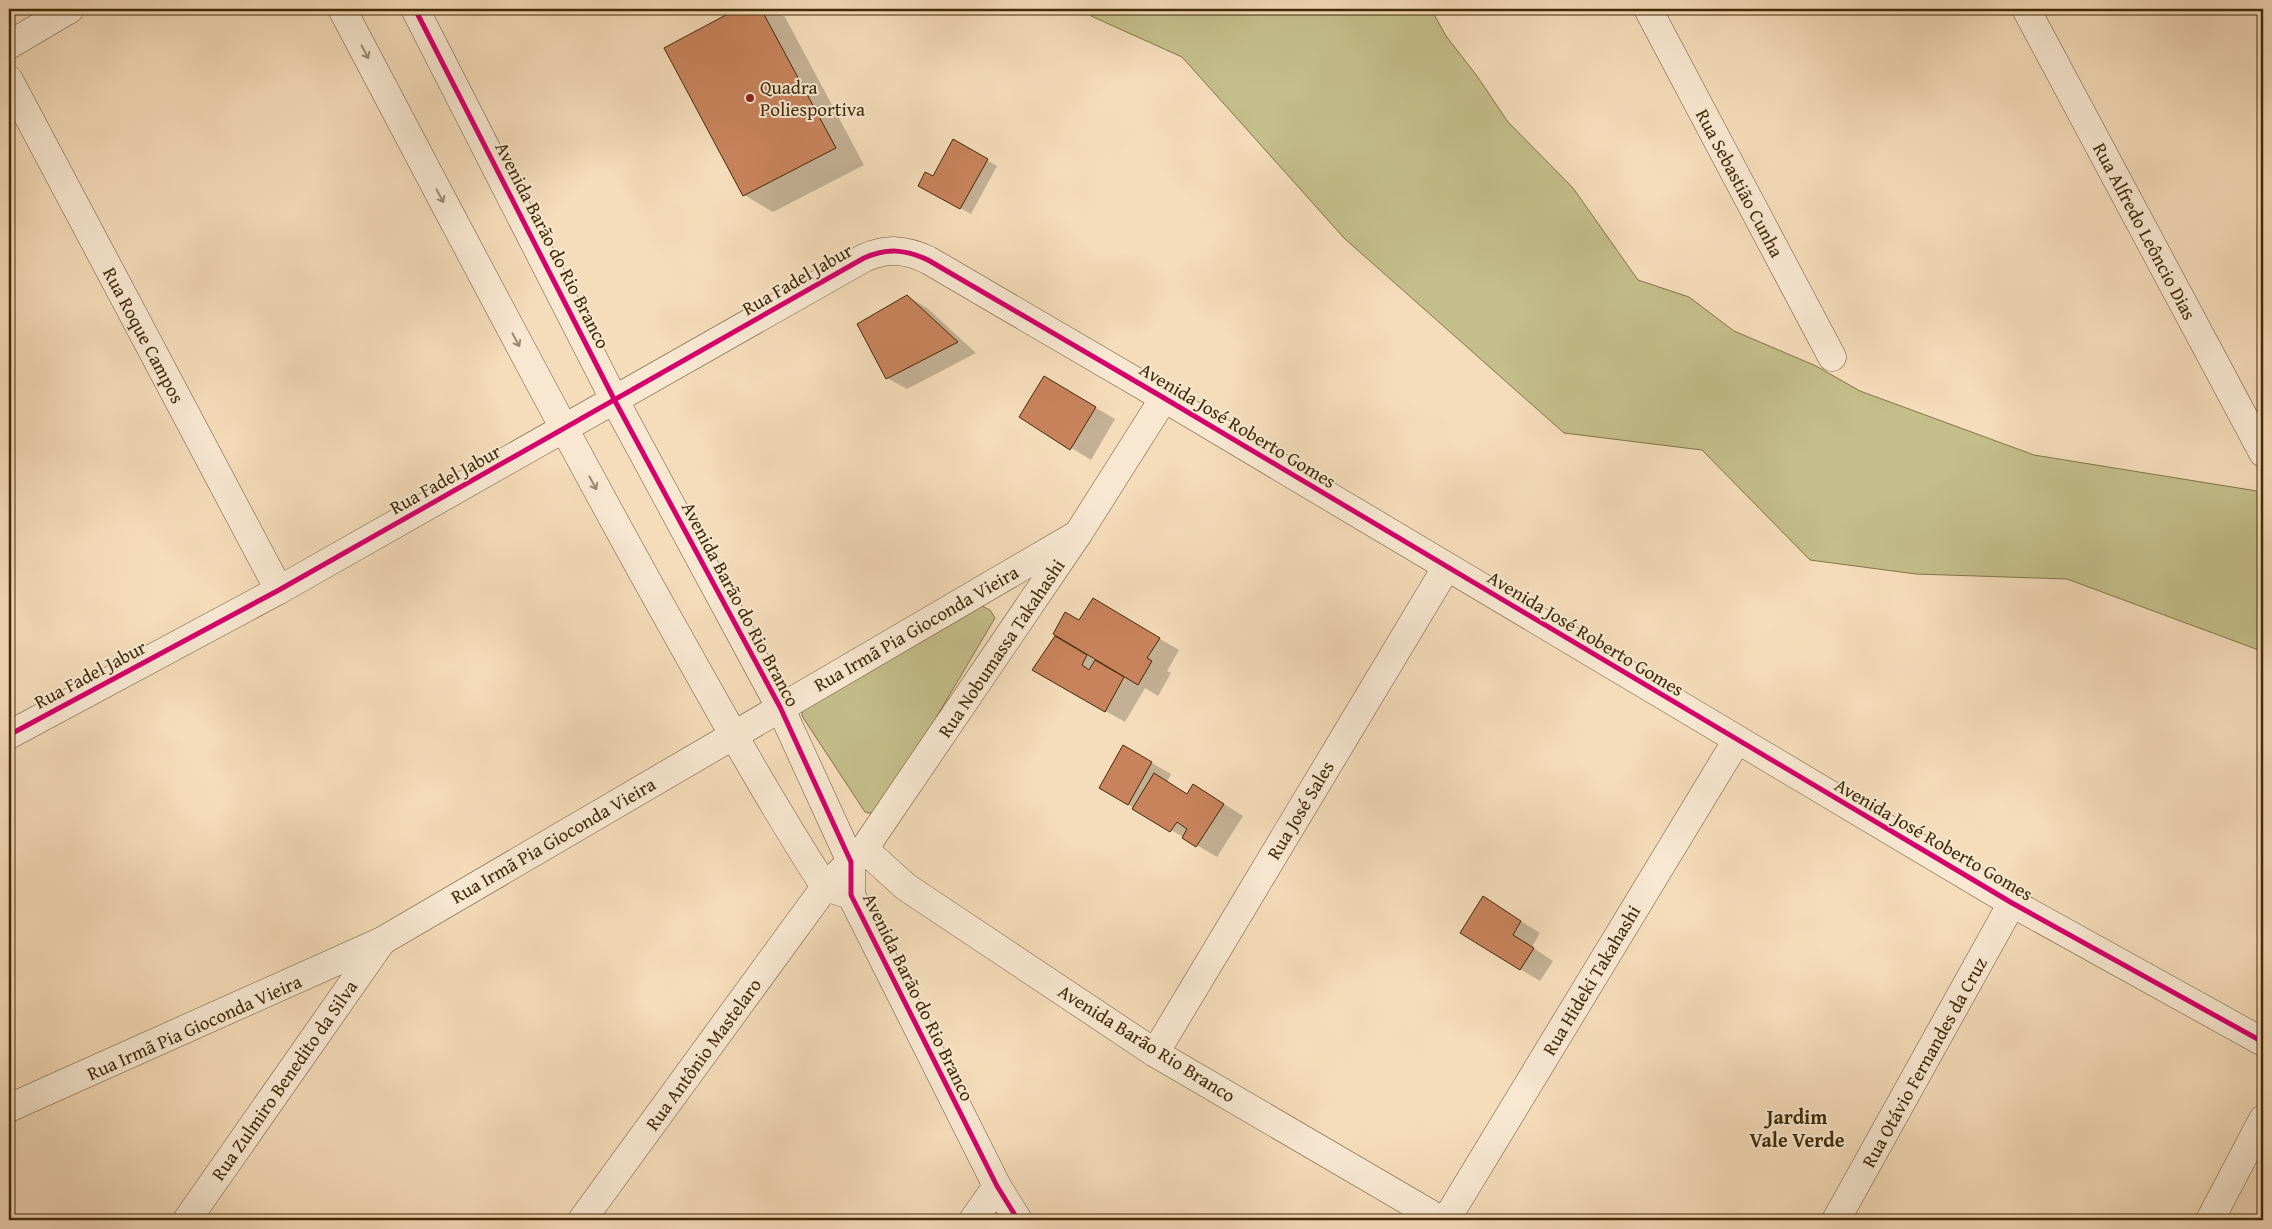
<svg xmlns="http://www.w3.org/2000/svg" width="2272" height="1229" viewBox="0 0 2272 1229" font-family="'Gentium Book Plus',serif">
<rect width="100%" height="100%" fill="#f5dcba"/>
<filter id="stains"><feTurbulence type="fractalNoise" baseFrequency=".004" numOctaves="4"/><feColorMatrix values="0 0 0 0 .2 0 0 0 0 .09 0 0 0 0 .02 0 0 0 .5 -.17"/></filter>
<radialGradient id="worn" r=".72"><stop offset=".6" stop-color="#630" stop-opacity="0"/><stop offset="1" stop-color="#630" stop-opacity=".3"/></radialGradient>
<g fill="#c4be8a" stroke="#827448">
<polygon points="1087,9 1431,9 1446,36 1477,76 1508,122 1573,188 1638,280 1689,297 1734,331 1816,366 1860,391 2034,455 2263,492 2263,654 2256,649 2067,579 1916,574 1810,560 1702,450 1564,433 1344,238 1182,57 1091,16"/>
<polygon points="982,606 990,610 995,618 885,804 873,814 865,812 802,716 803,706"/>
</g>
<g fill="#0003">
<polygon points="739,9 771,9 785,17 864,165 773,212 744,195 665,48"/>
<polygon points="954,141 997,166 971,214 920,185 933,178"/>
<polygon points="907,296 927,308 976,353 907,389 887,378"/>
<polygon points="1044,378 1115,419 1091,460 1021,417"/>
<polygon points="1093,600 1179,650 1167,671 1171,673 1158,696 1145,688 1125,722 1034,670 1057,636 1080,622"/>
<polygon points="1124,747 1171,774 1167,782 1188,795 1213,797 1243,816 1217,857 1100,788"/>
<polygon points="1503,910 1540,933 1532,947 1553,961 1540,981 1520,969"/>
</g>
<g fill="#c8835c" stroke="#412a07">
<polygon points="737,9 761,9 836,148 743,196 664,48"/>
<polygon points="953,139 988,159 960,209 918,186 925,172 933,176"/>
<polygon points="907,295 958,342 886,379 857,324"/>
<polygon points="1044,376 1096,407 1070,450 1019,417"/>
<polygon points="1093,598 1160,638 1147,658 1152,661 1138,685 1053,634 1065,612 1079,620"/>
<polygon points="1055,636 1087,655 1082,665 1089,670 1095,660 1124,677 1105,712 1032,670"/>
<polygon points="1123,745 1152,762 1128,805 1099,788"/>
<polygon points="1154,773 1187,794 1193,784 1224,804 1196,847 1182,838 1187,829 1177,822 1170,832 1132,809"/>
<polygon points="1483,896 1521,921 1513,935 1534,948 1520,970 1460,933"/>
</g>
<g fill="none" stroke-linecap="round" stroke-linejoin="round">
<g stroke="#6e5634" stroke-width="29">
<g id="minor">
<path d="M342,9C444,202 544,395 650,586C707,688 762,789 825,887L851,895"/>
<polyline points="415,9 615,401 780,707 851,862 851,895 997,1186 1018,1220"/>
<polyline points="1648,9 1832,357"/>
<polyline points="2026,9 2263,453"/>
<polyline points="9,45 70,9"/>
<polyline points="9,80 279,590"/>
<path d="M9,735L279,590L864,258C887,248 905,249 928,260L1164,398L2012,903L2263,1042"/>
<polyline points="864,849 906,887 1155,1053 1441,1220"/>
<polyline points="1155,1053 1446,568"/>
<polyline points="9,1108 382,941 1078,534"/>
<polyline points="187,1220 382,941"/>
<polyline points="582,1220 825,887 864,849 1078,534 1164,398"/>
<polyline points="973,1220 997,1186"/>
<polyline points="1446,1220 1737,740"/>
<polyline points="1836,1220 2012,903"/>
<polyline points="2210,1220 2263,1119"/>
</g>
</g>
<use href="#minor" stroke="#f8e8d2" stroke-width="28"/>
<g stroke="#f8e8d2" stroke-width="8">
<g id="cycleway">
<polyline points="415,9 615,401 780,707 851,862 851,895 997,1186 1018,1220"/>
<path d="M9,735L279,590L864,258C887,248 905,249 928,260L1164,398L2012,903L2263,1042"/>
</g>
</g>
<use href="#cycleway" stroke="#d6006c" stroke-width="5"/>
</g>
<defs><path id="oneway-shaft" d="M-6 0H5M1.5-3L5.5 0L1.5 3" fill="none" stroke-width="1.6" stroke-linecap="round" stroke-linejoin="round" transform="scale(1.25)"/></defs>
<g stroke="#9c896c">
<use href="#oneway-shaft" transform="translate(365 52) rotate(62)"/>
<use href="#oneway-shaft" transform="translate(440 196) rotate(62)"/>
<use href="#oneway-shaft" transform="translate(516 340) rotate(62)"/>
<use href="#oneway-shaft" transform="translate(593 483) rotate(61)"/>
</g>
<circle fill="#8f2418" stroke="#f8e8d2" stroke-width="2" cx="750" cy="98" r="5"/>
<g text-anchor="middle" stroke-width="4" stroke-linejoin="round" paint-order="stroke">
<g font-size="19" fill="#412a07" stroke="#f8e8d2" text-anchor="start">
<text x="760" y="94">Quadra<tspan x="760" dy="22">Poliesportiva</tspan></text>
</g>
<g font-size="19" fill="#412a07" stroke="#f8e8d2">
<text transform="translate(1740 183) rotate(62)" y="7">Rua Sebastião Cunha</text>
<text transform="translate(2145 231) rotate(62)" y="7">Rua Alfredo Leôncio Dias</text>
<text transform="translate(553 245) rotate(63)" y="7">Avenida Barão do Rio Branco</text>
<text transform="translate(797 279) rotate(-30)" y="7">Rua Fadel Jabur</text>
<text transform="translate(144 335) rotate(62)" y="7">Rua Roque Campos</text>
<text transform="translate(1238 425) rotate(31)" y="7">Avenida José Roberto Gomes</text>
<text transform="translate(445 479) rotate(-29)" y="7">Rua Fadel Jabur</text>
<text transform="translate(741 604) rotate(62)" y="7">Avenida Barão do Rio Branco</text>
<text transform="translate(916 628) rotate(-30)" y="7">Rua Irmã Pia Gioconda Vieira</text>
<text transform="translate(1586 633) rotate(31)" y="7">Avenida José Roberto Gomes</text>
<text transform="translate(1001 648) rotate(-56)" y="7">Rua Nobumassa Takahashi</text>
<text transform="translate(90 674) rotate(-28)" y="7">Rua Fadel Jabur</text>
<text transform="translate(1300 810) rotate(-59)" y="7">Rua José Sales</text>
<text transform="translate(1934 839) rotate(30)" y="7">Avenida José Roberto Gomes</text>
<text transform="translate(553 840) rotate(-30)" y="7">Rua Irmã Pia Gioconda Vieira</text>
<text transform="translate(1591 980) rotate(-59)" y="7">Rua Hideki Takahashi</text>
<text transform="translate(919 997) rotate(64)" y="7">Avenida Barão do Rio Branco</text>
<text transform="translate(194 1027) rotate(-24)" y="7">Rua Irmã Pia Gioconda Vieira</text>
<text transform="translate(1147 1043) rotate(32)" y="7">Avenida Barão Rio Branco</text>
<text transform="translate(703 1054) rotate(-54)" y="7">Rua Antônio Mastelaro</text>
<text transform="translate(1924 1062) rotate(-61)" y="7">Rua Otávio Fernandes da Cruz</text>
<text transform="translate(284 1080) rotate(-55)" y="7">Rua Zulmiro Benedito da Silva</text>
</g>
<g font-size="20" font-weight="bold" fill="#412a07" stroke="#f8e8d2">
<text x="1797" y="1124">Jardim<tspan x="1797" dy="23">Vale Verde</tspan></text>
</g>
</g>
<rect width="2272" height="1229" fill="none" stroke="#f5dcba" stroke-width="30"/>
<rect x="10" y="10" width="2252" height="1209" fill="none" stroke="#412a07" stroke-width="2.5"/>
<rect x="15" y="15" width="2242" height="1199" fill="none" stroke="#412a07"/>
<rect width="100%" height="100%" filter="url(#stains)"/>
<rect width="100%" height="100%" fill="url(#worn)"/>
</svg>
